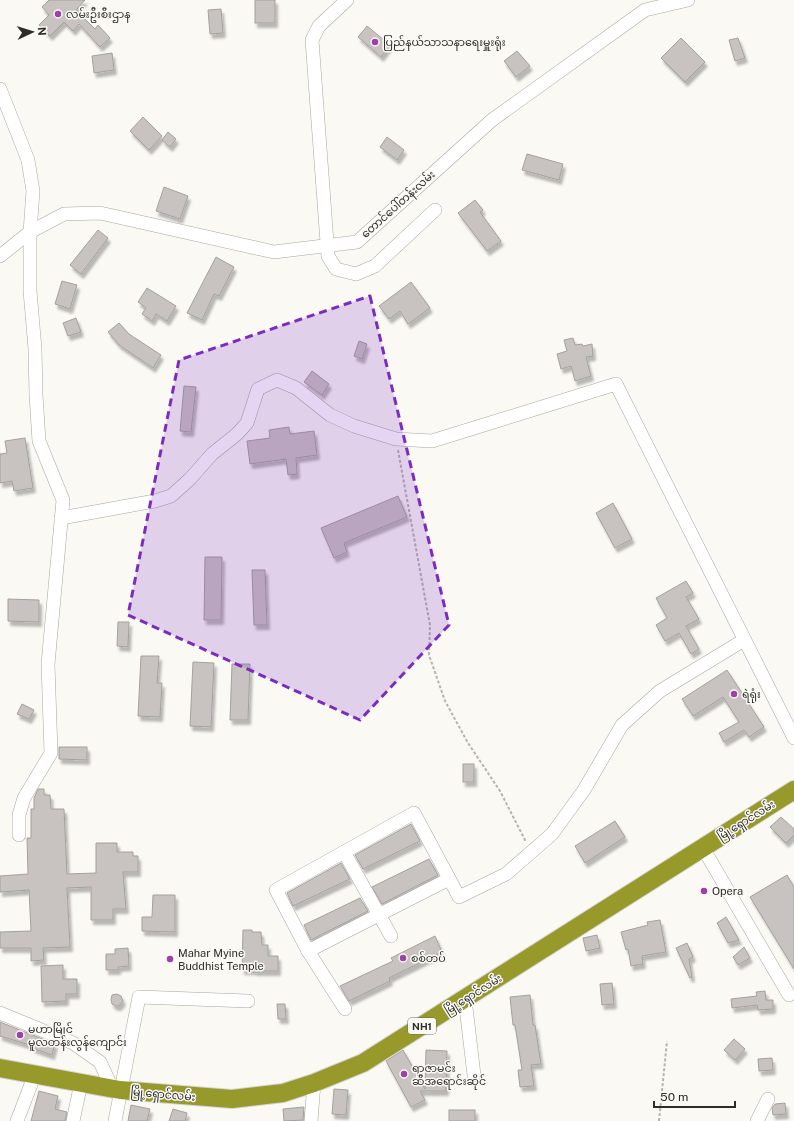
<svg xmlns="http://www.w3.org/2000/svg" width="794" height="1121" viewBox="0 0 794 1121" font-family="'Public Sans','Noto Sans Myanmar',sans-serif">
<defs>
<filter id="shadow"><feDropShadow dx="2.5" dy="4.5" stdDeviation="1" flood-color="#0004"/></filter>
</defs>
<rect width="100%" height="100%" fill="#fbf9f4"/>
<g fill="#c8c3c0" stroke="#a4a09c" filter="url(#shadow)">
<polygon points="49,0 85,0 76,10 95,29 98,25 110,38 100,47 79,24 73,31 64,22 50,36 39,25 49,15 42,7"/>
<rect x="255" y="0" width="20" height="23"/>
<polygon points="221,9 223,33 210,34 208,10"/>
<polygon points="367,26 390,45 381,57 358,37"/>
<polygon points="681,38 705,62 685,82 661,58"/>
<polygon points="738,38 745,58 735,61 729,40"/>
<polygon points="517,51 530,66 516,77 504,61"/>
<polygon points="112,53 114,70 94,73 92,56"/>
<polygon points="143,117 162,136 149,150 130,131"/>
<polygon points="168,132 176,139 170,147 162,140"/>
<polygon points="387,137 404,150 397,160 380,147"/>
<polygon points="527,154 563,164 559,180 522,170"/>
<polygon points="164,187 188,196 180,219 156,211"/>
<polygon points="475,200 483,210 480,212 501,241 487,251 458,213"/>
<polygon points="98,230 108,238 81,274 70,265"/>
<polygon points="216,257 234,267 219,296 214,294 202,320 187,313"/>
<polygon points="62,281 77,285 70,309 55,304"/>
<polygon points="411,282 430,308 408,324 400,311 389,319 379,306"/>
<polygon points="147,288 176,306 167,321 156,314 152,321 142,314 146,308 138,302"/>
<polygon points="76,318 81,332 68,336 63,323"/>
<polygon points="119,323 129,334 161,355 153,368 119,345 108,332"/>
<polygon points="573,338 575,345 582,344 583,346 592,344 593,356 586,357 591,376 575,381 571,366 561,369 557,354 567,351 564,340"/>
<polygon points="359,341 367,344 362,359 354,356"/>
<polygon points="312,371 329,384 322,395 304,382"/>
<polygon points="184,386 196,387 191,432 180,431"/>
<polygon points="289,427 290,434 314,431 317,455 296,458 297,474 288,475 286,459 250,464 247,441 270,438 269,430"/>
<polygon points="25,438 33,488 14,491 12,481 0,483 0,454 7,453 5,441"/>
<polygon points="398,496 407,517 344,543 347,552 334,558 321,528"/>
<polygon points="613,503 632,539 615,548 596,513"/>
<polygon points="205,557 222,557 221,620 204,620"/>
<polygon points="252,570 265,570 267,625 254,625"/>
<polygon points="686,581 693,593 686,597 699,619 686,626 699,649 691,654 679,633 665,641 656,625 667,618 656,598"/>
<polygon points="8,599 39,600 39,622 8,621"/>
<polygon points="118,622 129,622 128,647 117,646"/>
<polygon points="141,656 159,656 157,683 162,683 160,717 138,716"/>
<polygon points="193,662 214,663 211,727 190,726"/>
<polygon points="232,664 250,664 248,720 230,720"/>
<polygon points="727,670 764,727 749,737 744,730 724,742 719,733 739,722 723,697 693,716 682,699"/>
<polygon points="22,704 34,710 29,719 17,714"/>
<polygon points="59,747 87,747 87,760 59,759"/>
<rect x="463" y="764" width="11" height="18"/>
<polygon points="38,789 44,789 44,795 50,795 51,809 64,809 67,874 96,873 96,843 117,843 117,852 133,852 133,856 138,856 138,872 123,872 126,909 113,909 113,920 91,920 91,887 67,888 70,947 43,948 44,960 31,961 31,948 0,948 0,932 31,931 29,890 0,892 0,876 28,874 27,838 31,838 31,809 34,809 34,798"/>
<polygon points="781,817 794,829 794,835 786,843 770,827"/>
<polygon points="615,821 625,837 585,863 575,846"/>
<polygon points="411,824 420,841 363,869 355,855"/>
<polygon points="429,859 438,875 382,904 372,887"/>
<polygon points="341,863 350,879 293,906 287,893"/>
<polygon points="787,875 794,887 794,969 750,897"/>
<polygon points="153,895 175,895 175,932 142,931 142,917 152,917"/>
<polygon points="360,898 368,911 311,940 304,925"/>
<polygon points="726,917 739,940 728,943 717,923"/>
<polygon points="660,920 666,952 642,956 643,964 631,966 628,949 626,950 621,932 648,925 647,922"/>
<polygon points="243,930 252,930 252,932 261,932 262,945 268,945 268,956 278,956 278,971 254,971 254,970 242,970"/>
<polygon points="597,935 600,948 586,951 583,938"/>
<polygon points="435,936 442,952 389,978 390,981 349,1001 340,986 393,961 391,958"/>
<polygon points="687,943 693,957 689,959 692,977 690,978 676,948"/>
<polygon points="744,947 750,958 738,965 733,957"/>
<polygon points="128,948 129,966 118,967 118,970 106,970 106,954 115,954 115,949"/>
<polygon points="63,965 63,979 77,979 77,994 66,994 66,1001 42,1002 41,966"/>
<polygon points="612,983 614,1004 602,1005 600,984"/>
<polygon points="765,991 766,1000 773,1000 773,1009 758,1010 757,1005 732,1008 731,999 757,996 756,992"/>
<polygon points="117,994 121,996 123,1001 119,1006 116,1006 112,1004 111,1000 112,995"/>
<polygon points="530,995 533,1025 535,1025 541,1064 531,1065 534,1086 520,1087 518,1070 522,1070 515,1025 513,1025 510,997"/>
<polygon points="277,1004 285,1004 286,1019 278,1019"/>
<polygon points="0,1022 55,1044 52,1055 32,1048 33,1046 0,1036"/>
<polygon points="734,1039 745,1049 735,1060 724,1050"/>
<polygon points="403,1050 425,1089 426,1050 447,1051 446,1091 420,1091 425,1100 411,1107 386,1061"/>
<polygon points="772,1058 773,1070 759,1071 758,1059"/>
<polygon points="334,1089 348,1090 346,1115 332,1114"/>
<polygon points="39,1091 58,1096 55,1109 67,1112 65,1121 31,1121"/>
<polygon points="785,1103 786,1114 773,1115 772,1108 775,1104"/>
<polygon points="131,1105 150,1109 147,1121 128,1121"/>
<polygon points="304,1107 303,1120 284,1121 283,1109"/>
<polygon points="173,1109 187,1113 185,1121 169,1121"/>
<rect x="449" y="1110" width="26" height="11"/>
</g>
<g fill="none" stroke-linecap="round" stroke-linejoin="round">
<g stroke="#a9a6a2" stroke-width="14">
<g id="minor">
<polyline points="347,0 319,26 312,40 328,256 336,269 356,274 375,266 435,210"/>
<polyline points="0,89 28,160 33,191 30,232 30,291 35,349 36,395 39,441 63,500 48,664 51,753 24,798 19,815 19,835"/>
<polyline points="0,256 30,232 64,214 100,213 274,252 357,242 492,120 645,10 688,0"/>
<polyline points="61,518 155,501 171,496 190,479 212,454 237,434 247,423 258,389 277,380 296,388 330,415 354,426 396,439 432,441 616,384 794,738"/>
<polyline points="703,848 789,995"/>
<polyline points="344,852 391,936"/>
<polyline points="308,951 449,879"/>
<polyline points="465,999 474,1075"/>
<polyline points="345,1009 308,951 276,890 414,813 459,897 506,874 552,834 584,790 622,725 660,691 744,640"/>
<polyline points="0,1013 73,1043 100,1062 112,1088"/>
<polyline points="17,1121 35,1074"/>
<polyline points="73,1121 81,1083"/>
<polyline points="115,1121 139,997 248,1001"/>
<polyline points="311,1121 314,1083"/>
<polyline points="757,1121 768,1099"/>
</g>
</g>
<g stroke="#d5d5d4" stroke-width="20">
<polyline id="highway" points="0,1068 120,1090 232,1099 283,1093 314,1083 363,1063 794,790"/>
</g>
<g stroke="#b6b4b0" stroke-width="2" stroke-dasharray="3 2" stroke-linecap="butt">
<polyline points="398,450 430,625 429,655 445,701 468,743 500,791 526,842"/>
<polyline points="659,1121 667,1041"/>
</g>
<use href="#minor" stroke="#fff" stroke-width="13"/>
<use href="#highway" stroke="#979a2b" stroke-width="18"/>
</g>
<path fill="#7b2cbf" fill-opacity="0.2" stroke="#7b2cbf" stroke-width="3" stroke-dasharray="8 5" stroke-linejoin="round" d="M370,296L449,625L360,720L128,615L179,360Z"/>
<g fill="#9f40a9" stroke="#fbf9f4" stroke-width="1.5">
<circle cx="58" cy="14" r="4"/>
<circle cx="375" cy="42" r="4"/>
<circle cx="734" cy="694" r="4"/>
<circle cx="704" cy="891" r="4"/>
<circle cx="403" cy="958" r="4"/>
<circle cx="170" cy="959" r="4"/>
<circle cx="20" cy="1035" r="4"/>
<circle cx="404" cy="1074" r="4"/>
</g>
<g text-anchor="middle" stroke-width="3" stroke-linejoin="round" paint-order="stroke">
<rect fill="#fbf9f4" stroke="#6a6a67" stroke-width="1" x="408" y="1018" width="28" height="16" rx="3"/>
<g font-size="10" font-weight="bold" fill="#2c2c2a">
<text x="422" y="1030">NH1</text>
</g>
<g font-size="11" fill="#2c2c2a" stroke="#fbf9f4" text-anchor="start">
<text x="66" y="18">လမ်းဦးစီးဌာန</text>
<text x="383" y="46">ပြည်နယ်သာသနာရေးမှူးရုံး</text>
<text x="742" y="698">ရဲရုံး</text>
<text x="712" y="895">Opera</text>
<text x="178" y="957">Mahar Myine<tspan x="178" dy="13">Buddhist Temple</tspan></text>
<text x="411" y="962">စစ်တပ်</text>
<text x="28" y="1033">မဟာမြိုင်<tspan x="28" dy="13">မူလတန်းလွန်ကျောင်း</tspan></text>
<text x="412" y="1072">ရာဇာမင်း<tspan x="412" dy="13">ဆီအရောင်းဆိုင်</tspan></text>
</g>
<g font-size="11" fill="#2c2c2a" stroke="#fbf9f4">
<text transform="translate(398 204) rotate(-42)" y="4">တောင်ပေါ်တန်းလမ်း</text>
<text transform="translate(746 820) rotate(-32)" y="4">မြို့ရှောင်လမ်း</text>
<text transform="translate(473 994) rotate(-32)" y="4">မြို့ရှောင်လမ်း</text>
<text transform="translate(163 1094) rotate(5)" y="4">မြို့ရှောင်လမ်း</text>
</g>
</g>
<g transform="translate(32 32) rotate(86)" stroke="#fbf9f4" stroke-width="3" paint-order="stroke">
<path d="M0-3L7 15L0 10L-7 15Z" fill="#2c2c2a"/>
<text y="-6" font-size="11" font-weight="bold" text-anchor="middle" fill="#2c2c2a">N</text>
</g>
<path d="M654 1101v6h81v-6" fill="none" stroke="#2c2c2a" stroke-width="2"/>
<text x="660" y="1101" font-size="12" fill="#2c2c2a" stroke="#fbf9f4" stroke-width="3" paint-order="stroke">50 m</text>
</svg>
